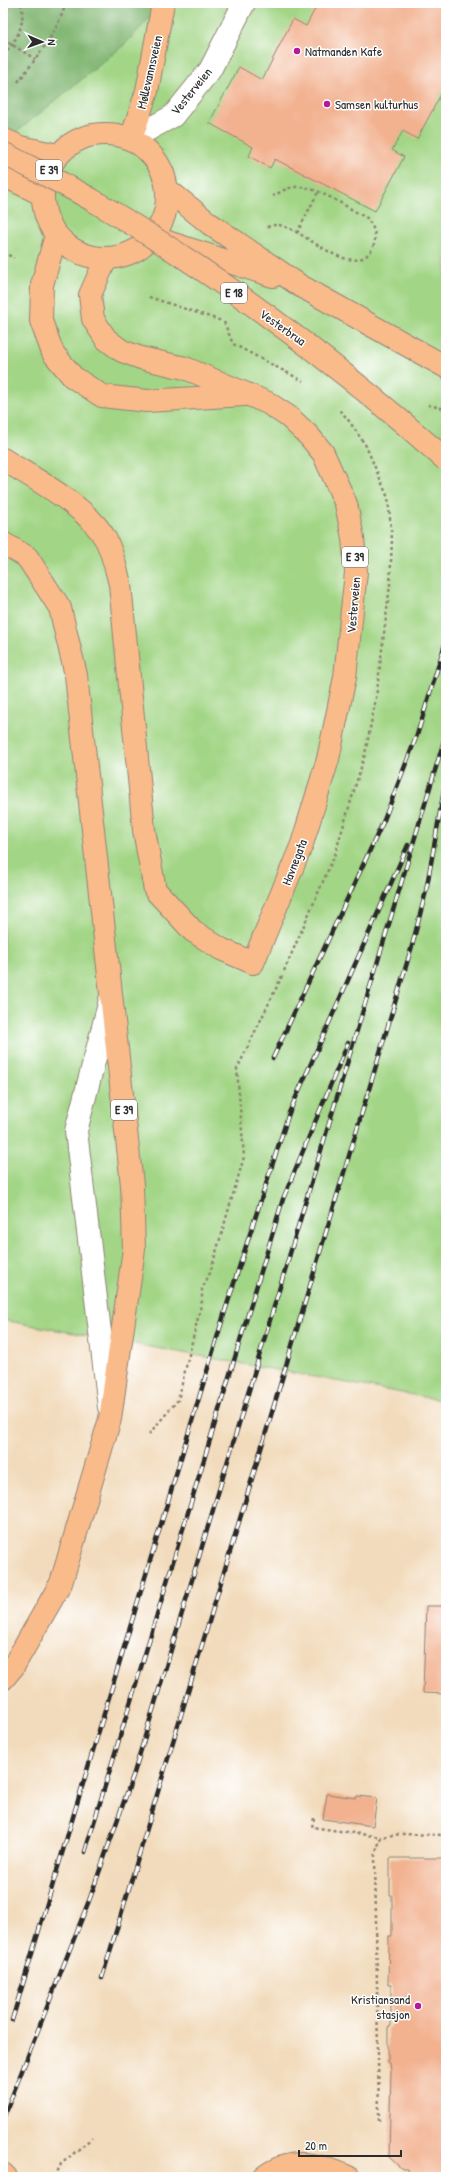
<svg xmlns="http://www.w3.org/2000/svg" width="449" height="2180" viewBox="0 0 449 2180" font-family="'Patrick Hand',sans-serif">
<rect width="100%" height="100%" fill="#fff"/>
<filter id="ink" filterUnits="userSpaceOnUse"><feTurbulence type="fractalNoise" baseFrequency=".025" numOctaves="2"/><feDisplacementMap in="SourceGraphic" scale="8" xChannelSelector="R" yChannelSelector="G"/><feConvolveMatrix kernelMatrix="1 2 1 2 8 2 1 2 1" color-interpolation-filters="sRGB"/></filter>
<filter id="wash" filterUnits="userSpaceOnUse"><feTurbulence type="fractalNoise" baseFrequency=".012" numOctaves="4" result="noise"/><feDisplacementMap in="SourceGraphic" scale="16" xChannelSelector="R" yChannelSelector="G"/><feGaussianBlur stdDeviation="0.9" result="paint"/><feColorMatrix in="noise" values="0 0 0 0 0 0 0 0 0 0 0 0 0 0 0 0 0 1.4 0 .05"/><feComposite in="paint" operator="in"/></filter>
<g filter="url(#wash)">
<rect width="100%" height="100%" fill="#f2dbbc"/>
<polygon fill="#a2d585" stroke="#668058" points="3,3 446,3 446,1401 3,1320"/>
<polygon fill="#81b672" stroke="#56704e" points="3,3 164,3 125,44 3,143"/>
<g id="blocks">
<g fill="#f2b18f">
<polygon points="309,3 446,3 446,85 417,139 403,131 392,150 404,157 375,211 275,159 270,168 249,156 253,147 209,123 239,67 262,80 293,19 306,26 316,7"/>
<polygon points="426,1606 446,1606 446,1694 423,1693"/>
<polygon points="327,1794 356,1798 357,1796 377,1798 373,1826 323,1819"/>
<polygon points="390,1858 446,1858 446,2064 443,2161 445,2167 443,2177 410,2177 408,2169 402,2169 389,2157 391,2070 390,2063 388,2063 388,2027 391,2026 391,1985 388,1985 389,1936 392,1936 392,1895 390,1895"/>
</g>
</g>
</g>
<g filter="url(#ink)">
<use href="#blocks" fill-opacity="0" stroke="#8e8374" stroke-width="1"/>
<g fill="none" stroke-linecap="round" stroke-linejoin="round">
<g stroke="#8e8374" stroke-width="24">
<g id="minor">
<polyline points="131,139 173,116 210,70 244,3"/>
<polyline points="109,1407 76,1131 111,996"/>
</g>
</g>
<g stroke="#8e8374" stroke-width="24">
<g id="major">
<polyline points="131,139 147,91 163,3"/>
<polyline points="3,2174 6,2177"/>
<path d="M264,2177C291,2156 320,2164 348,2177"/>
</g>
</g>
<g stroke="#8e8374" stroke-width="24">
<g id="highway">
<circle cx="105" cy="196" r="62"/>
<polyline points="3,139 20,147 58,155"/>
<polyline points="3,175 43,195"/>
<polyline points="168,190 210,224 299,285 446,367"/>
<polyline points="56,235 42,285 41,321 53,353 73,377 102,396 147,401 244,395"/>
<polyline points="161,240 273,276"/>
<path d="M3,459C35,480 88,506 106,540C113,554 116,569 120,584L144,830L155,890L193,931L221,949L253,963L302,844L328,759L345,677L356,572L353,538L346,504L323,453L309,436L289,417L268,403L185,368L141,358L122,351L106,339L93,319L90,295L106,259"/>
<polyline points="3,543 27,557 60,608 76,675 132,1185 134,1249 110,1419 61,1583 13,1667 3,1679"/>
</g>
</g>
<g stroke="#8e8374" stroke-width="2.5" stroke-dasharray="3 3" stroke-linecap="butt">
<polyline points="3,39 35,59"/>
<path d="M3,55C17,41 26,23 21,3"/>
<path d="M18,82C37,57 57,33 66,3"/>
<path d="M267,227C272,225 277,224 282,226C305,231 343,272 366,256C372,251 375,245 375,237C375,230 371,224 367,218C349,209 319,187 299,187C289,186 281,192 273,196"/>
<polyline points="297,233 318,192"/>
<polyline points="3,252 14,258"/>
<polyline points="149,297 222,321"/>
<polyline points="224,322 233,344 303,381"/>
<polyline points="428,405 446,409"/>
<polyline points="284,971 335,854 365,754 376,698 390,585 392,539 388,498 366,446 347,418 338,409"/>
<polyline points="149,1434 178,1400 202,1301 202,1289 210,1273 244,1157 237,1069 282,976"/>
<polyline points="314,1818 312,1827 381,1837"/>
<polyline points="379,2121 375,1855 381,1837 400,1834 446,1835"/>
<polyline points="55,2177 61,2164 92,2138"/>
</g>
<use href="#minor" stroke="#fff" stroke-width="22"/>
<use href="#major" stroke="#fabb8b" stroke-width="22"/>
<use href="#highway" stroke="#fabb8b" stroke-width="22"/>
<g stroke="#2b2b2b" stroke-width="4.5">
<g id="rail">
<polyline points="273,1058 384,820 417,735 446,641"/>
<polyline points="85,1852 283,1199 348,1043"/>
<polyline points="102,1978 412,946 426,891 446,779"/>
<polyline points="12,2020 226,1308 289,1113 408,845"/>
<polyline points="3,2119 90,1898 134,1773 446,734"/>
</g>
</g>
<use href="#rail" stroke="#fff" stroke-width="3" stroke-dasharray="9" stroke-linecap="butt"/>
<g stroke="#8e8374" stroke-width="24" stroke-linecap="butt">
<path id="highway-bridge" d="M3,153C33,169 65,184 94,201C219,275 337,363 446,460"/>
</g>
<use href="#highway-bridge" stroke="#fabb8b" stroke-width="22"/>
</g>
</g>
<g fill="#b5179e" stroke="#fff" stroke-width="1.5">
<circle cx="297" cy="51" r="4"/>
<circle cx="327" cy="104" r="4"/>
<circle cx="418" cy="2006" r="4"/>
</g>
<g text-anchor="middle" stroke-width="3" stroke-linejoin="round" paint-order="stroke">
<g fill="#fff" stroke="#6b6b6b" stroke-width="1">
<rect x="36" y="160" width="26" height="20" rx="3"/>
<rect x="221" y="283" width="26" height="20" rx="3"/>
<rect x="342" y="547" width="26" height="20" rx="3"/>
<rect x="111" y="1100" width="26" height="20" rx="3"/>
</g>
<g font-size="12" font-weight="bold" fill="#2b2b2b">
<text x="49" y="174">E 39</text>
<text x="234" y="297">E 18</text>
<text x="355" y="561">E 39</text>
<text x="124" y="1114">E 39</text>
</g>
<g font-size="13" fill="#2b2b2b" stroke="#fff" text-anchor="start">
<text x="305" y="56">Natmanden Kafe</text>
<text x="335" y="109">Samsen kulturhus</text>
<text x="410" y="2004" text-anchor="end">Kristiansand<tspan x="410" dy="15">stasjon</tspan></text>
</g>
<g font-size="13" fill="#2b2b2b" stroke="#fff">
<text transform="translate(149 72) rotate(-77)" y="5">Møllevannsveien</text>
<text transform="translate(191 91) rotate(-51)" y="5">Vesterveien</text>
<text transform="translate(283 327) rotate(35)" y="5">Vesterbrua</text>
<text transform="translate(353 605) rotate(-85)" y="5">Vesterveien</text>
<text transform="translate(294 862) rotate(-69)" y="5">Havnegata</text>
</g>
</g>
<rect width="449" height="2180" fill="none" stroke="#fff" stroke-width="16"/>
<g transform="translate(42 42) rotate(92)" stroke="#ffffff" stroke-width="3" paint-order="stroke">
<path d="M0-3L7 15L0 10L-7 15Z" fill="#2b2b2b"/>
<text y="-6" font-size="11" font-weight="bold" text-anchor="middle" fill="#2b2b2b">N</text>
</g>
<path d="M299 2150v6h102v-6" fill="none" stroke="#2b2b2b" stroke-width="2"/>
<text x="305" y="2150" font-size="12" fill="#2b2b2b" stroke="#ffffff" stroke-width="3" paint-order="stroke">20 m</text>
</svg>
